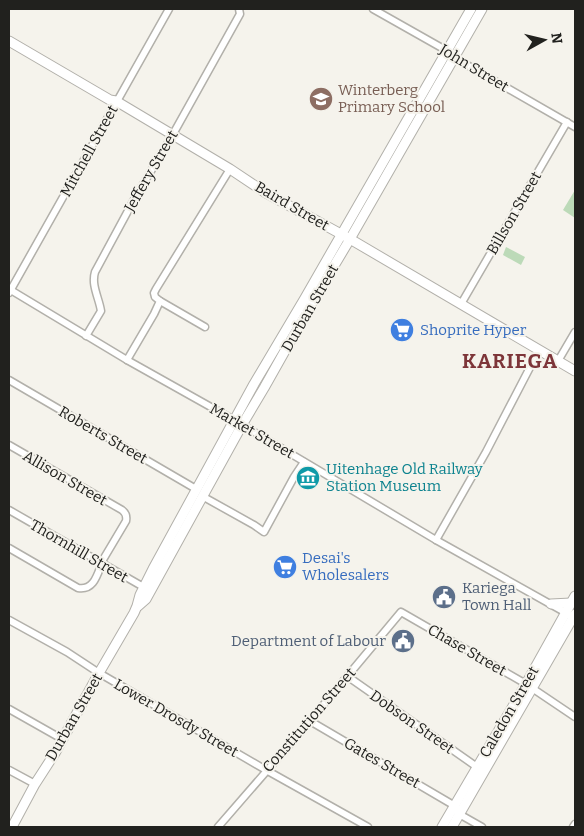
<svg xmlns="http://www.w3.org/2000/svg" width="584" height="836" viewBox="0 0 584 836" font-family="Bitter,serif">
<rect width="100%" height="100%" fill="#f5f3ec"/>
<g fill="#bcdab8">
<polygon points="575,190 575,218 563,210"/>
<polygon points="506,247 525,257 521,265 503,255"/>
</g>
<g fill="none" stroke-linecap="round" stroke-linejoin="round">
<g stroke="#b2b0aa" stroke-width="9">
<g id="street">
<polyline points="373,9 442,48 460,61 575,127"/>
<polyline points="9,289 127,360 234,420 436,540 568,614"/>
<polyline points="9,293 169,9"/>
<polyline points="160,301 205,327"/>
<polyline points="461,304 567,122"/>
<path d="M86,336L101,311C99,298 91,285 95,272L136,196L172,136L235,23L240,14L239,9"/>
<polyline points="127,360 154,314 160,301 155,297 154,293 156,289 230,169"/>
<polyline points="558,361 575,332"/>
<polyline points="9,380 196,489"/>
<path d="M9,445L122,510C126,513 127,516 126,521L104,558C98,570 96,591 78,588L9,548"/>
<polyline points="202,496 254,525 264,532 294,477 304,462"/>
<polyline points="9,510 147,589"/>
<polyline points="436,540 486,452 539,350"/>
<polyline points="9,620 67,652 99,673 266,770 368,827"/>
<polyline points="347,676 477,767"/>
<polyline points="9,709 62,739"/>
<polyline points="310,721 455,806 459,814 482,827"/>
<polyline points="9,770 35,784"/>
<polyline points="218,827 310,721 401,612 526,684 575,717"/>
<polyline points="573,827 575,824"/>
</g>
</g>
<g stroke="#b2b0aa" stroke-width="11">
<g id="secondary">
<polyline points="9,41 110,100 116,101 230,169 266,193 350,239 575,371"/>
<polyline points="551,604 571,603"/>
<polyline points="138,606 146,599 242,425 264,388 313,301 350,239 482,9"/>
<polyline points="12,827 35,784 55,753 99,673 134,613 137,606 140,595 153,569 254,384 305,298 471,9"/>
<polyline points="442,827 526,684 575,596"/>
<polyline points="452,827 575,614"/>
</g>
</g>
<use href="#street" stroke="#fff" stroke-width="6"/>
<use href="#secondary" stroke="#fff" stroke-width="9"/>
</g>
<defs>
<g id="school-disc" transform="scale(1.25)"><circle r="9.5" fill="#8d6e63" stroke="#f5f3ec"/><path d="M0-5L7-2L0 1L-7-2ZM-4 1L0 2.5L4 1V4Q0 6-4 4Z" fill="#fff"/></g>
<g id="supermarket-disc" transform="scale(1.25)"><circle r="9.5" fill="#3f7fe0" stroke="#f5f3ec"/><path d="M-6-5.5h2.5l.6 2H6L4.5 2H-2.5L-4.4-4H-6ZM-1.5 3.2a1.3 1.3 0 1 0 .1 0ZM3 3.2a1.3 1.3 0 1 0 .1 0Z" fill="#fff"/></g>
<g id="museum-disc" transform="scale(1.25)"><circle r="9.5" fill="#0f9aa8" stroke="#f5f3ec"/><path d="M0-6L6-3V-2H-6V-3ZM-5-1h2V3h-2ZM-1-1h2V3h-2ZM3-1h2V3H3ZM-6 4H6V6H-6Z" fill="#fff"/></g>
<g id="civic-disc" transform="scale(1.25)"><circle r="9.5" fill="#5c6f8a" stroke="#f5f3ec"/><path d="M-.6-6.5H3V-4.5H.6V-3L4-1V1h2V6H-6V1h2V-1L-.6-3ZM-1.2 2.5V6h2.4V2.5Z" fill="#fff"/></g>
</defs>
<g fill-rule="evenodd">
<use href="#school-disc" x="321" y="99"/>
<use href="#supermarket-disc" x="402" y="330"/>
<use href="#museum-disc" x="308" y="478"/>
<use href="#supermarket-disc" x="285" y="567"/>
<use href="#civic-disc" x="444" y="597"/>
<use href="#civic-disc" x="403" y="641"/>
</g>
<g text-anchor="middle" stroke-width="4" stroke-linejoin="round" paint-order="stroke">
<g font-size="15" fill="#21211e" stroke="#f5f3ec">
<text transform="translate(474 68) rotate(31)" y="5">John Street</text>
<text transform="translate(89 151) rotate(-61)" y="5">Mitchell Street</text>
<text transform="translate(151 171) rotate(-60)" y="5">Jeffery Street</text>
<text transform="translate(292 206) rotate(30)" y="5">Baird Street</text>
<text transform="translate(514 213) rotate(-60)" y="5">Billson Street</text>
<text transform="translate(310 308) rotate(-60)" y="5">Durban Street</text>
<text transform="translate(252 431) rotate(30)" y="5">Market Street</text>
<text transform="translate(103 435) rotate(30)" y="5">Roberts Street</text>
<text transform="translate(65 478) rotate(30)" y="5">Allison Street</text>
<text transform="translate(79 551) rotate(30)" y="5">Thornhill Street</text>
<text transform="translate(467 650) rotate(30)" y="5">Chase Street</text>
<text transform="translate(509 712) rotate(-60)" y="5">Caledon Street</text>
<text transform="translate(74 717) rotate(-60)" y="5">Durban Street</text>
<text transform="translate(176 718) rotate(30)" y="5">Lower Drosdy Street</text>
<text transform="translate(309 720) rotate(-49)" y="5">Constitution Street</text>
<text transform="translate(412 722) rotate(35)" y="5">Dobson Street</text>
<text transform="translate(382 763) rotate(30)" y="5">Gates Street</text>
</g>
<g font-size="15" fill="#785e54" stroke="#f5f3ec" text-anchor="start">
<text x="338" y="95">Winterberg<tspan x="338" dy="17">Primary School</tspan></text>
</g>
<g font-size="15" fill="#366cbe" stroke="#f5f3ec" text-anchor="start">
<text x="420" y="335">Shoprite Hyper</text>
<text x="302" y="563">Desai's<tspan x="302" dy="17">Wholesalers</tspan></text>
</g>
<g font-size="15" fill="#0d838f" stroke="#f5f3ec" text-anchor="start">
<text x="326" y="474">Uitenhage Old Railway<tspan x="326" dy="17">Station Museum</tspan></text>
</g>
<g font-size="15" fill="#4e5e75" stroke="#f5f3ec" text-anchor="start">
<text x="462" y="593">Kariega<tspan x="462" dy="17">Town Hall</tspan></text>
<text x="386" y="646" text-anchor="end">Department of Labour</text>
</g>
<g font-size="20" font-weight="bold" letter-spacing="1" fill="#7d3539" stroke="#f5f3ec">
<text x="510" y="368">KARIEGA</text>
</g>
</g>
<rect width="584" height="836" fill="none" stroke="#21211e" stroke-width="20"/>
<g transform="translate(544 40) rotate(82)" stroke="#f5f3ec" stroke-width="4" paint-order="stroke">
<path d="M0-4L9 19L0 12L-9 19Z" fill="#21211e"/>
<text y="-8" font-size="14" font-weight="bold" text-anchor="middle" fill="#21211e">N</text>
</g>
</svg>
